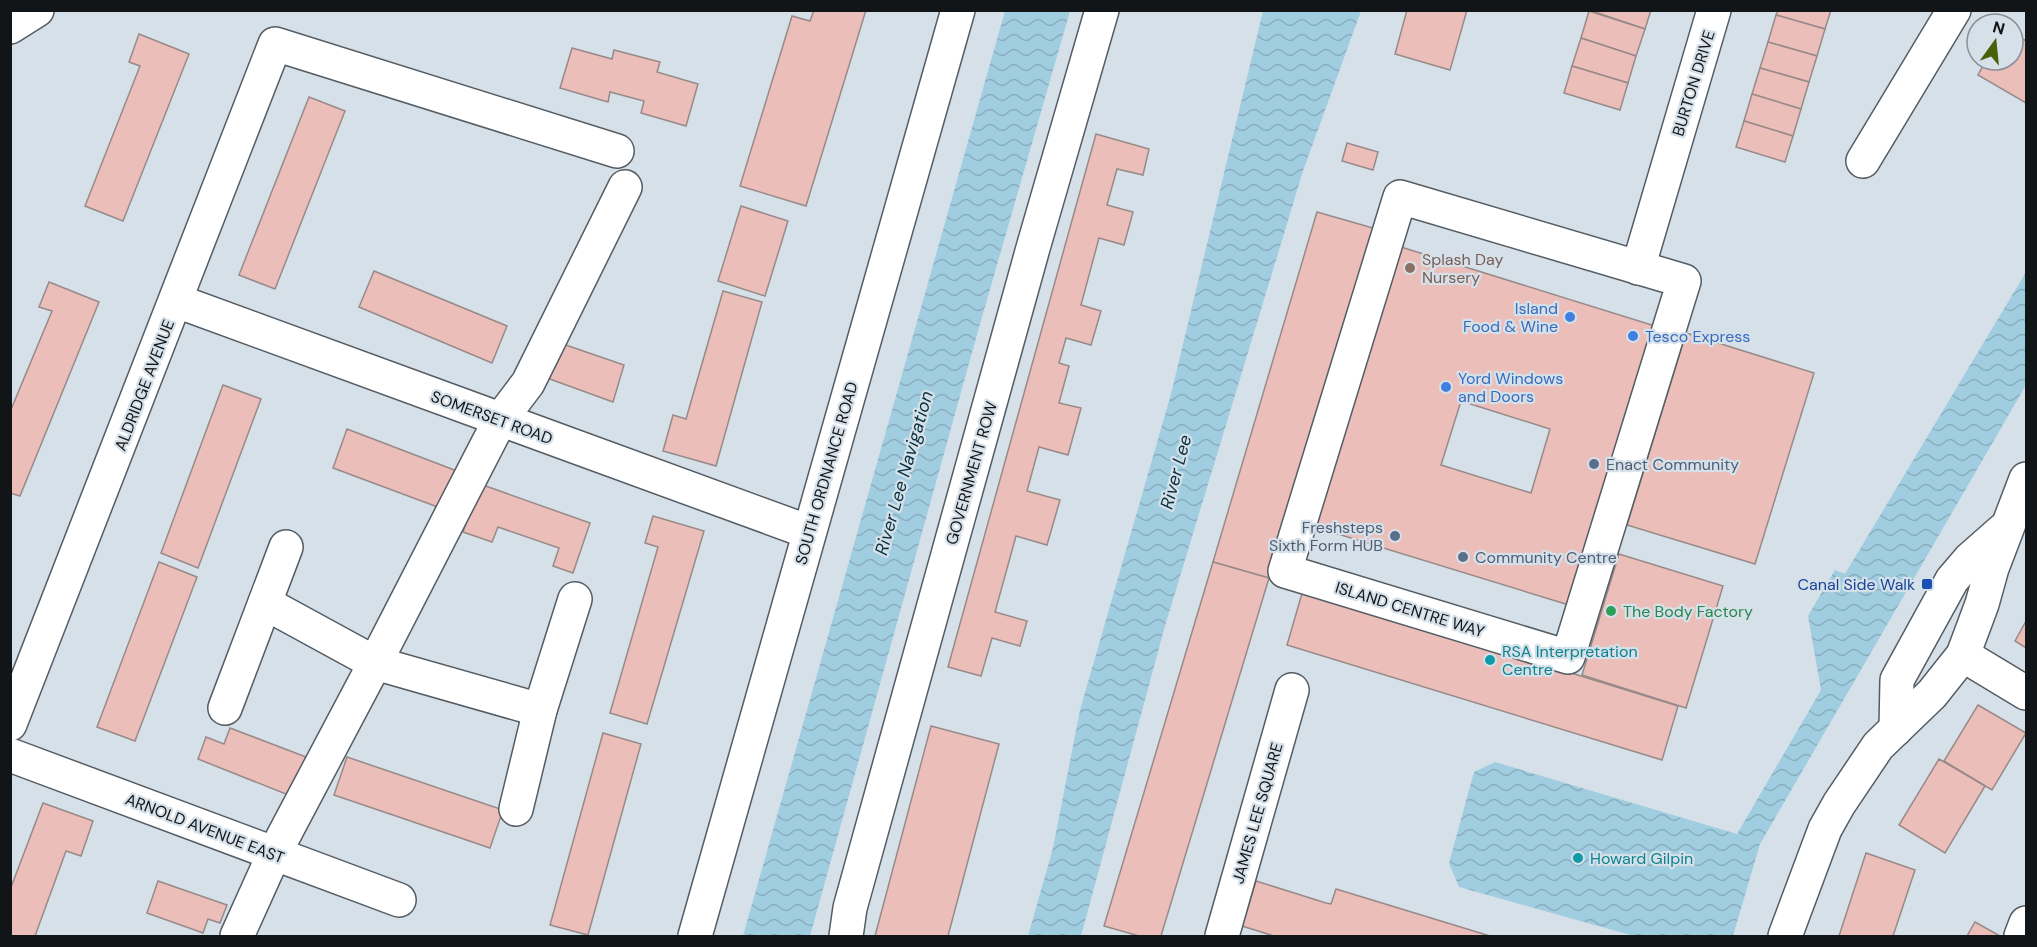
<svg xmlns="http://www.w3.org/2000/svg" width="2037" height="947" viewBox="0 0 2037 947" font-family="'DM Sans',sans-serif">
<defs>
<pattern id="water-waves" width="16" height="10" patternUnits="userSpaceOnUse" patternTransform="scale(1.5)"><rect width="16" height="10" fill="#a0cde0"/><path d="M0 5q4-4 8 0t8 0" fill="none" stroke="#89afbf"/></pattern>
</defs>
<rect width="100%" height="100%" fill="#d6e0e9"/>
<g fill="url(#water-waves)">
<polygon points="1005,11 1070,11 978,331 810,936 743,936"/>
<polygon points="1263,11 1361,11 1303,171 1165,626 1081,936 1028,936 1053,848 1080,710 1171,394"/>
<polygon points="2026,272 2026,385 1760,844 1733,936 1634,936 1459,887 1449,863 1474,772 1495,762 1737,834 1821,690 1808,616 1835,570 1845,574"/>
</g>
<g fill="#ecbeb9" stroke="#978a89" stroke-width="1.5" fill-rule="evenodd">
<polygon points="814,10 866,10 806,206 740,186 792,16 810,21"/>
<polygon points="1407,10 1467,10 1450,70 1395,54"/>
<polygon points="1589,10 1651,10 1645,29"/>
<polygon points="1778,10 1831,10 1825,29 1776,15"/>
<polygon points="1589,11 1645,29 1636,56 1581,38"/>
<polygon points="1776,15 1825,29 1817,56 1768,42"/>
<polygon points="2013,33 2026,41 2026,103 1978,75 1986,60 2013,60"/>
<polygon points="139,34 189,54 123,221 85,206 140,66 129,62"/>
<polygon points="1581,38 1636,56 1628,83 1572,66"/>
<polygon points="1768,42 1817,56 1809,82 1760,68"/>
<polygon points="572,48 612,59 614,50 660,62 657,72 698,84 686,126 641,113 644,101 610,92 608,102 560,88"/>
<polygon points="1572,66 1628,83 1620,110 1564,93"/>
<polygon points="1760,68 1809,82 1801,109 1752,94"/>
<polygon points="1752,94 1801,109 1793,136 1744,121"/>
<polygon points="309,97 345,111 275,289 239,275"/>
<polygon points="1744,121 1793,136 1785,162 1736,147"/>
<polygon points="1096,134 1149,149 1143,175 1117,169 1107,205 1133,212 1124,245 1099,238 1081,305 1101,311 1091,345 1066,338 1059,363 1069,366 1059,403 1081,408 1068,455 1039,447 1027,491 1060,500 1047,545 1016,536 995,612 1027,621 1020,646 992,638 981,676 948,667"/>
<polygon points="1347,143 1378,152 1373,170 1342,161"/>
<polygon points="741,206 788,221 765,296 718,281"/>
<polygon points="1317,212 1373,228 1269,578 1213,562"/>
<path d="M1401,247L1655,326L1569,605L1315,527ZM1461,401L1550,429L1531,493L1441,465Z"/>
<polygon points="374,271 507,326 492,363 359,307"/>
<polygon points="49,282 99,302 20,496 10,493 10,412 52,311 39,307"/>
<polygon points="723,291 762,302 716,466 663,451 673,415 686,419"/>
<polygon points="1686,333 1814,373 1755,564 1627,525"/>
<polygon points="560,343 624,365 613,402 547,378"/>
<polygon points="223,385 261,399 198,568 161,553"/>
<polygon points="347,429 457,471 443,509 333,468"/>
<polygon points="480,484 590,523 573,573 553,566 559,548 498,527 492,542 463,532"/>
<polygon points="653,516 704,531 647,724 610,713 658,547 645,543"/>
<polygon points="1619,554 1723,586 1686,708 1582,675"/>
<polygon points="159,562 197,577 135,741 97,727"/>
<polygon points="1213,562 1269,578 1161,936 1139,936 1104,926"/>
<polygon points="1303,590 1678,706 1662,760 1287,645"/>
<polygon points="2026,621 2026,648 2015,641"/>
<polygon points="1978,705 2026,733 1992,790 1944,761"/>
<polygon points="931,726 999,744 948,936 875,936"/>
<polygon points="230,728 306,757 291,796 198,759 206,737 224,744"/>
<polygon points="603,733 641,744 588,935 550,925"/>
<polygon points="347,757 503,810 490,848 334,795"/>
<polygon points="1939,759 1985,786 1945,853 1899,825"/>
<polygon points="43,803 93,821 81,856 66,851 35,936 10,936 10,890"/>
<polygon points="1866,853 1915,870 1893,936 1839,936"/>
<polygon points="158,881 227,905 220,923 208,919 203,933 147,913"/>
<polygon points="1256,881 1326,903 1331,904 1336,889 1490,936 1274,936 1242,926"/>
<polygon points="1975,922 2000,936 1967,936"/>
</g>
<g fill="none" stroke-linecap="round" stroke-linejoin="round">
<g stroke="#545c64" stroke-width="36">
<g id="minor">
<polyline points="1863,161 1954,10"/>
<polygon points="1400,197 1684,281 1568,657 1285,571"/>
<polyline points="1638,268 1714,10"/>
<polyline points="177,301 809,532"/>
<polyline points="265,603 375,663 540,710"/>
<polyline points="1963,655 2026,693"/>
<polyline points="225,708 286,547"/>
<polyline points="10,724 275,44 617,151"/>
<polyline points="1896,729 1897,680 1952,580 1970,559 2003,530"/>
<polyline points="10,755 399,900"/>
<polyline points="516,809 540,710 575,599"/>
<polyline points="237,936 274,854 375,663 500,420 528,383 625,187"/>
<polyline points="695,936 958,10"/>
<polyline points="846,936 850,908 1033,248 1102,10"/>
<polyline points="1222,936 1292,690"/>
<polyline points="1785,936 1825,829 1839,804 1878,746 1932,694 1963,655 1982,604 1992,568 2026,479"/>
<polyline points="2021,936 2026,923"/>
</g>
</g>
<g stroke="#545c64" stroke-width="36">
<polyline id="major" points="10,27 37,10"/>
</g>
<use href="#minor" stroke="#fff" stroke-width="33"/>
<use href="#major" stroke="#fff" stroke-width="33"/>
</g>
<circle fill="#8d6e63" stroke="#d6e0e9" stroke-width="2" cx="1410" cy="268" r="6"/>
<g fill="#3f7fe0" stroke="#d6e0e9" stroke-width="2">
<circle cx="1570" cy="317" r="6"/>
<circle cx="1633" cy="336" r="6"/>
<circle cx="1446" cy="387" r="6"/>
</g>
<g fill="#5c6f8a" stroke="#d6e0e9" stroke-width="2">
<circle cx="1594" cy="464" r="6"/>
<circle cx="1395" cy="536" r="6"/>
<circle cx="1463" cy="557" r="6"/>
</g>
<rect fill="#1a4fb4" stroke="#d6e0e9" stroke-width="2" x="1921" y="578" width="12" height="12" rx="3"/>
<circle fill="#2e9e5b" stroke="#d6e0e9" stroke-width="2" cx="1611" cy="611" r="6"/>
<g fill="#0f9aa8" stroke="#d6e0e9" stroke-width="2">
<circle cx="1490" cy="660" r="6"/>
<circle cx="1578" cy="858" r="6"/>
</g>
<g text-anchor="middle" stroke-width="4.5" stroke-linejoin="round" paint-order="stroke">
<g font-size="16" fill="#121518" stroke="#d6e0e9">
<text transform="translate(1693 83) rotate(-73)" y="6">BURTON DRIVE</text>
<text transform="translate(144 385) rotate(-69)" y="6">ALDRIDGE AVENUE</text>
<text transform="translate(492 417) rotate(20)" y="6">SOMERSET ROAD</text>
<text transform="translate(826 473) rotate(-74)" y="6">SOUTH ORDNANCE ROAD</text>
<text transform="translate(971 473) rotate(-74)" y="6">GOVERNMENT ROW</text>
<text transform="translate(1410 609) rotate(17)" y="6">ISLAND CENTRE WAY</text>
<text transform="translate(1257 813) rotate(-74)" y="6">JAMES LEE SQUARE</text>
<text transform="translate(205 828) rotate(21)" y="6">ARNOLD AVENUE EAST</text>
</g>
<g font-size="16" fill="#785e54" stroke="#d6e0e9" text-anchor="start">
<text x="1422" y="265">Splash Day<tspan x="1422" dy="18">Nursery</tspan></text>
</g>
<g font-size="16" fill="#366cbe" stroke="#d6e0e9" text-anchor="start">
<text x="1558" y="314" text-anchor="end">Island<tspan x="1558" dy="18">Food &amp; Wine</tspan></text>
<text x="1645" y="342">Tesco Express</text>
<text x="1458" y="384">Yord Windows<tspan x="1458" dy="18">and Doors</tspan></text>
</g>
<g font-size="16" fill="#4e5e75" stroke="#d6e0e9" text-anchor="start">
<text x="1606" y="470">Enact Community</text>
<text x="1383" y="533" text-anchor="end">Freshsteps<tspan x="1383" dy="18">Sixth Form HUB</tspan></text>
<text x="1475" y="563">Community Centre</text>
</g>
<g font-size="16" fill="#164399" stroke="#d6e0e9" text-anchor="end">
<text x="1915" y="590">Canal Side Walk</text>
</g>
<g font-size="16" fill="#27864d" stroke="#d6e0e9" text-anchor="start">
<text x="1623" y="617">The Body Factory</text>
</g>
<g font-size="16" fill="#0d838f" stroke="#d6e0e9" text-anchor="start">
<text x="1502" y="657">RSA Interpretation<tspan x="1502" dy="18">Centre</tspan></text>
<text x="1590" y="864">Howard Gilpin</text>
</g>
<g font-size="18" font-style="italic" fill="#06303e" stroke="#d6e0e9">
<text transform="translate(1176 472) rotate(-75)" y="6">River Lee</text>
<text transform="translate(904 473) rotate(-74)" y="6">River Lee Navigation</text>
</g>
</g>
<rect width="2037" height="947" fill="none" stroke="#121518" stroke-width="24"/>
<g transform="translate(1995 42) rotate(15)"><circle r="28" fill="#d6e0e9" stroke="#888f95" stroke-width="1.5"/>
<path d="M0-4.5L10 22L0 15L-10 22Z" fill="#495f08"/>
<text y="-9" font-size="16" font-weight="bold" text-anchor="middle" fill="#121518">N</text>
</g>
</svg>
